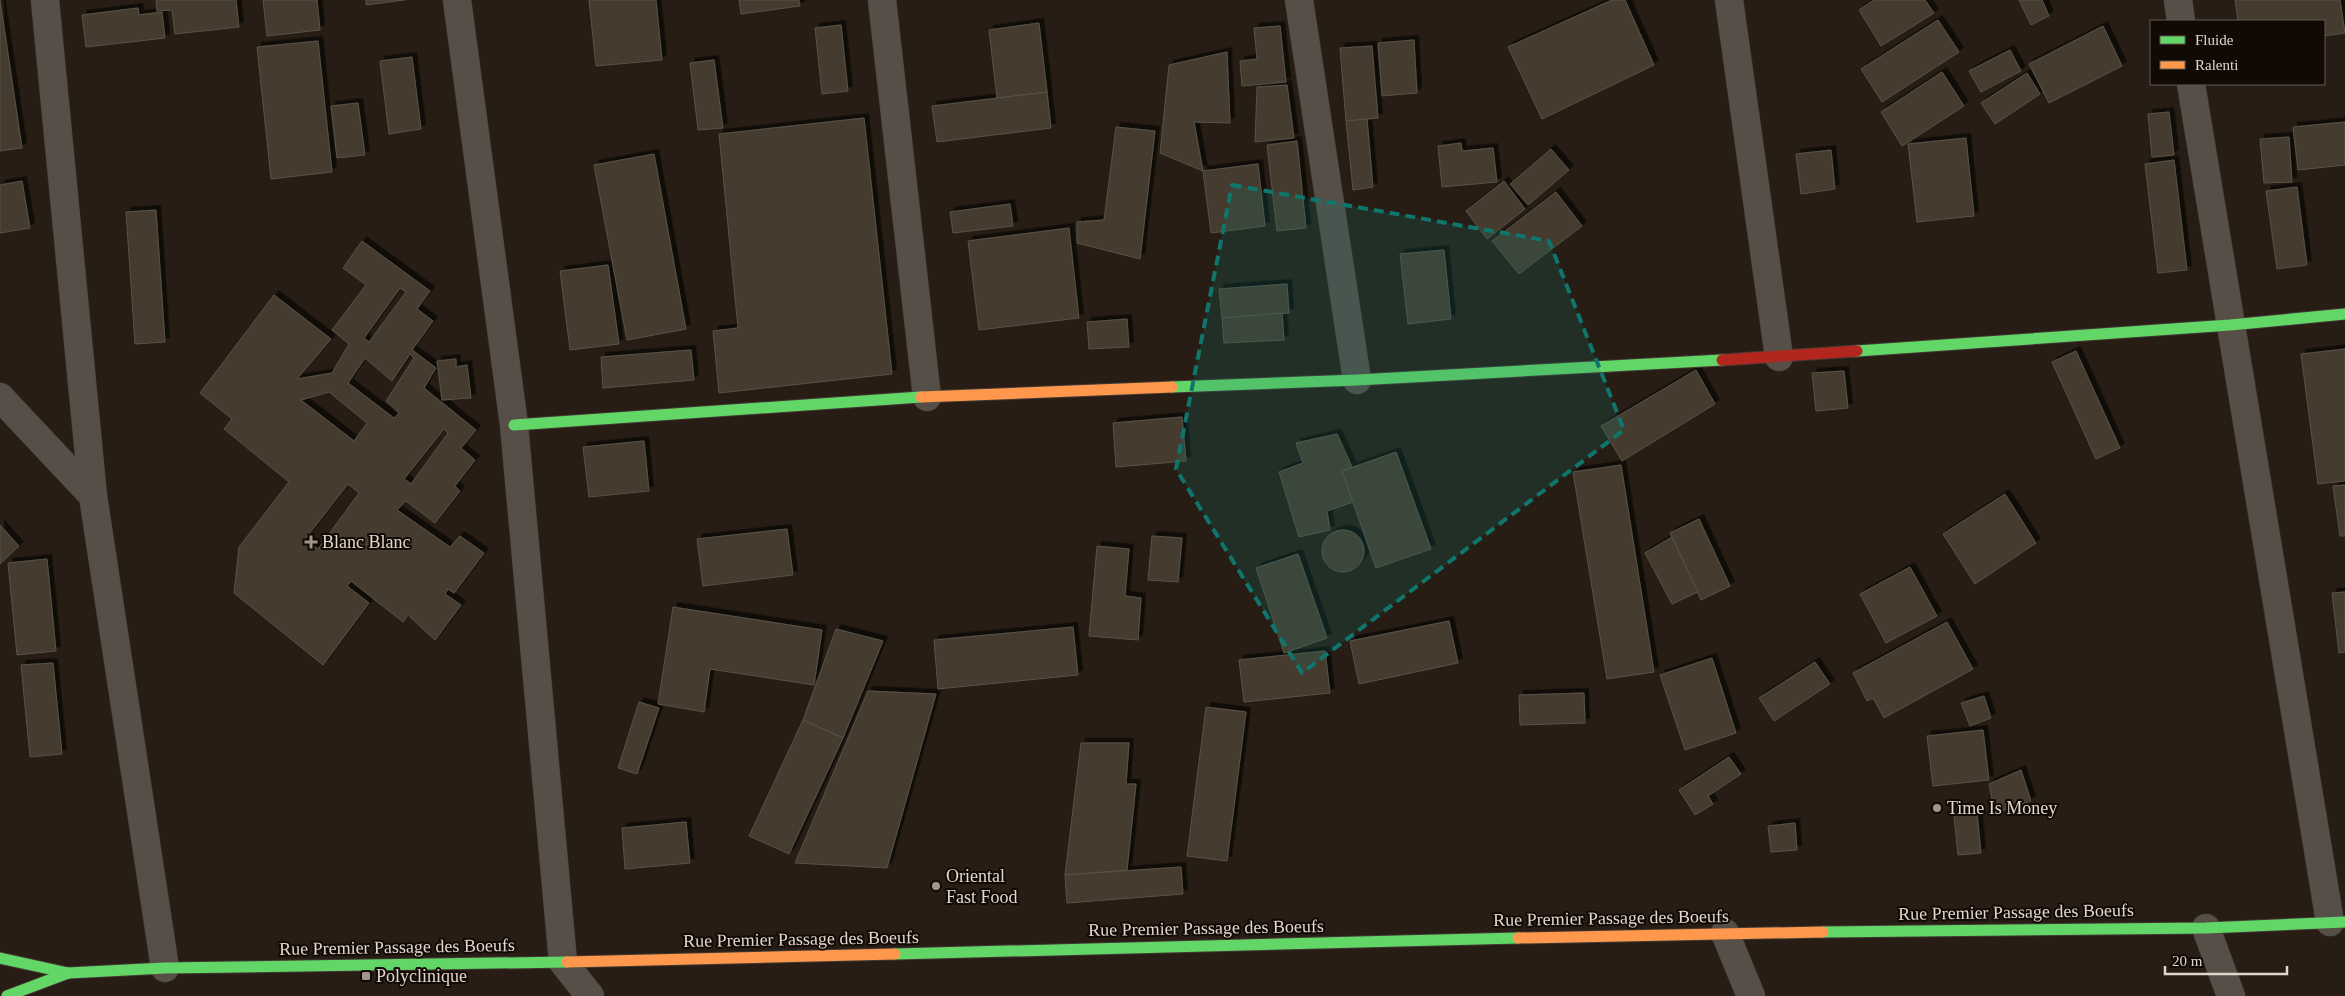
<svg xmlns="http://www.w3.org/2000/svg" width="2345" height="996" viewBox="0 0 2345 996" font-family="'Times New Roman',serif">
<defs>
<filter id="shadow"><feDropShadow dx="4.5" dy="-4.5" stdDeviation="0" flood-color="#0009"/></filter>
</defs>
<rect width="100%" height="100%" fill="#271d14"/>
<g fill="#443b2d" stroke="#585349" fill-rule="evenodd" filter="url(#shadow)">
<polygon points="0,0 22,148 0,151"/>
<polygon points="156,0 236,0 239,27 175,34 172,10 157,11"/>
<polygon points="263,0 317,0 320,30 267,36"/>
<polygon points="366,0 405,0 366,5"/>
<polygon points="589,0 656,0 662,60 596,66"/>
<polygon points="739,0 799,0 800,6 741,14"/>
<polygon points="1612,0 1625,0 1654,65 1542,119 1508,47"/>
<polygon points="1874,0 1925,0 1934,13 1881,46 1859,10"/>
<polygon points="2019,0 2042,0 2049,16 2031,25"/>
<polygon points="2235,0 2340,0 2345,33 2324,36 2324,21 2238,21"/>
<polygon points="138,8 139,15 162,12 165,38 86,47 82,15"/>
<polygon points="1938,20 1959,52 1882,102 1861,69"/>
<polygon points="1039,23 1047,92 997,98 989,30"/>
<polygon points="841,25 848,91 822,94 815,28"/>
<polygon points="1280,26 1286,82 1242,86 1240,61 1257,59 1254,28"/>
<polygon points="2103,26 2122,66 2049,103 2029,64"/>
<polygon points="1414,40 1417,93 1382,96 1378,43"/>
<polygon points="318,41 332,172 271,179 257,47"/>
<polygon points="1372,46 1378,118 1346,121 1340,48"/>
<polygon points="2010,50 2021,71 1981,92 1969,71"/>
<polygon points="1227,52 1230,123 1194,122 1203,171 1160,153 1169,65"/>
<polygon points="412,57 421,129 389,134 380,61"/>
<polygon points="714,60 723,128 698,130 690,63"/>
<polygon points="1942,72 1964,106 1902,146 1881,112"/>
<polygon points="2027,73 2040,94 1995,124 1981,103"/>
<polygon points="1287,85 1294,138 1255,142 1257,87"/>
<polygon points="1047,92 1051,128 937,142 932,106"/>
<polygon points="358,103 365,155 337,158 331,106"/>
<polygon points="2169,112 2174,155 2152,157 2148,114"/>
<polygon points="864,118 892,374 719,393 713,331 738,328 719,134"/>
<polygon points="1367,119 1373,187 1353,190 1346,121"/>
<polygon points="2345,122 2345,165 2298,170 2293,127"/>
<polygon points="1116,127 1155,131 1140,259 1077,243 1077,222 1104,220"/>
<polygon points="2289,137 2292,182 2264,183 2260,139"/>
<polygon points="1966,138 1974,216 1917,222 1908,144"/>
<polygon points="1297,141 1306,228 1277,231 1267,145"/>
<polygon points="1461,143 1462,151 1493,148 1497,182 1442,187 1438,146"/>
<polygon points="1551,149 1569,170 1528,205 1510,184"/>
<polygon points="1831,150 1835,189 1801,194 1796,154"/>
<polygon points="654,154 686,329 627,340 594,165"/>
<polygon points="2174,160 2187,270 2158,273 2145,164"/>
<polygon points="1258,164 1265,226 1211,233 1203,171"/>
<polygon points="22,181 30,228 0,233 0,185"/>
<polygon points="1504,181 1525,209 1487,239 1466,211"/>
<polygon points="2297,187 2307,265 2277,269 2266,191"/>
<polygon points="1556,192 1582,226 1519,274 1492,241"/>
<polygon points="1010,204 1013,226 953,233 950,212"/>
<polygon points="156,210 165,342 135,344 126,212"/>
<polygon points="1069,228 1079,318 979,330 968,241"/>
<path d="M362,241L430,291L417,309L433,321L412,350L436,368L424,388L476,430L461,448L475,460L455,486L460,491L435,523L406,501L397,510L450,547L460,536L484,553L454,593L448,589L445,594L461,605L435,640L408,615L403,622L351,581L347,586L369,603L323,665L234,593L239,547L289,482L224,429L232,419L200,393L274,295L331,339L297,379L332,373L349,344L332,330L366,285L343,268ZM400,288L406,292L369,342L364,338ZM410,354L414,358L386,401L399,413L394,418L348,383L365,358L392,381ZM329,392L367,423L354,441L301,400ZM444,429L448,433L411,484L404,479ZM348,484L359,493L318,549L305,539Z"/>
<polygon points="1444,250 1451,319 1408,324 1400,254"/>
<polygon points="608,265 619,344 570,350 560,271"/>
<polygon points="1287,284 1289,313 1222,318 1219,289"/>
<polygon points="1282,313 1284,340 1224,343 1222,318"/>
<polygon points="1127,319 1129,347 1089,349 1087,322"/>
<polygon points="2345,349 2345,481 2318,484 2301,354"/>
<polygon points="691,350 694,380 603,388 601,357"/>
<polygon points="2076,351 2120,448 2096,459 2052,362"/>
<polygon points="456,359 456,367 467,365 471,398 442,400 437,361"/>
<polygon points="1696,370 1715,404 1622,461 1601,426"/>
<polygon points="1844,371 1848,408 1816,411 1812,373"/>
<polygon points="1182,417 1186,461 1116,467 1113,423"/>
<polygon points="1337,434 1352,467 1342,471 1353,502 1327,511 1330,530 1299,537 1279,472 1303,463 1296,443"/>
<polygon points="644,441 649,491 589,497 583,447"/>
<polygon points="1396,452 1431,549 1376,568 1342,471"/>
<polygon points="1621,465 1654,672 1607,679 1573,472"/>
<polygon points="2345,485 2345,536 2340,536 2333,486"/>
<polygon points="2005,494 2036,543 1975,584 1943,534"/>
<polygon points="1699,519 1730,586 1701,600 1670,533"/>
<polygon points="0,525 19,546 0,564"/>
<polygon points="787,529 793,575 703,586 697,539"/>
<circle cx="1343" cy="551" r="21"/>
<polygon points="1152,536 1182,538 1178,582 1148,580"/>
<polygon points="1672,537 1698,592 1672,604 1645,553"/>
<polygon points="1097,546 1129,549 1125,596 1141,598 1138,640 1089,636"/>
<polygon points="1298,554 1327,638 1284,653 1256,568"/>
<polygon points="47,559 56,651 17,655 8,563"/>
<polygon points="1910,567 1937,616 1886,643 1860,594"/>
<polygon points="2345,592 2345,652 2339,653 2332,593"/>
<polygon points="673,607 822,630 814,685 710,669 704,712 658,704"/>
<polygon points="1449,621 1458,663 1359,684 1350,641"/>
<polygon points="1947,622 1973,669 1884,718 1873,698 1867,701 1853,673"/>
<polygon points="1073,627 1078,675 938,689 934,640"/>
<polygon points="836,629 883,641 843,738 803,720"/>
<polygon points="1325,651 1330,693 1244,702 1239,660"/>
<polygon points="1712,658 1736,733 1685,750 1660,675"/>
<polygon points="1815,662 1830,684 1774,721 1759,698"/>
<polygon points="53,663 62,754 30,757 21,665"/>
<polygon points="868,691 936,694 887,868 795,863"/>
<polygon points="1584,693 1585,723 1520,725 1519,695"/>
<polygon points="1984,696 1991,718 1970,726 1961,703"/>
<polygon points="639,702 659,708 637,774 618,768"/>
<polygon points="1206,707 1246,712 1227,861 1187,856"/>
<polygon points="803,720 843,738 789,854 749,836"/>
<polygon points="1983,730 1989,780 1933,786 1927,736"/>
<polygon points="1081,743 1129,743 1126,784 1136,784 1127,870 1065,875"/>
<polygon points="1729,757 1741,774 1708,796 1713,804 1695,815 1679,790"/>
<polygon points="2021,770 2031,801 1995,813 1989,784"/>
<polygon points="1977,813 1981,853 1958,855 1954,815"/>
<polygon points="686,822 690,863 625,869 622,828"/>
<polygon points="1795,823 1797,850 1771,852 1768,826"/>
<polygon points="1181,867 1183,894 1067,903 1065,875"/>
</g>
<g fill="none" stroke-linecap="round" stroke-linejoin="round">
<g stroke="#423933" stroke-width="29">
<g id="street">
<polyline points="45,0 93,496"/>
<polyline points="457,0 514,425 563,962 590,996"/>
<polyline points="882,0 927,397"/>
<polyline points="1299,0 1357,380"/>
<polyline points="1729,0 1779,357"/>
<polyline points="2178,0 2181,21"/>
<polyline points="2191,84 2330,922"/>
<polyline points="0,397 93,496 165,968"/>
<polyline points="2206,928 2231,996"/>
<polyline points="1725,933 1751,996"/>
</g>
</g>
<g stroke="#423933" stroke-width="13">
<g id="fast">
<polyline points="1857,351 2230,325 2345,314"/>
<polyline points="1172,387 1357,380 1722,360"/>
<polyline points="514,425 921,397"/>
<polyline points="1823,932 2206,928 2345,922"/>
<polyline points="895,954 1518,938"/>
<polyline points="0,958 68,973 165,968 567,962"/>
<polyline points="7,996 68,973"/>
</g>
</g>
<g stroke="#423933" stroke-width="13">
<g id="slow">
<polyline points="921,397 1172,387"/>
<polyline points="1518,938 1823,932"/>
<polyline points="567,962 895,954"/>
</g>
</g>
<g stroke="#423933" stroke-width="13">
<polyline id="jam" points="1722,360 1857,351"/>
</g>
<use href="#street" stroke="#564f48" stroke-width="28"/>
<use href="#fast" stroke="#63d668" stroke-width="11"/>
<use href="#slow" stroke="#ff974d" stroke-width="11"/>
<use href="#jam" stroke="#b3261e" stroke-width="11"/>
</g>
<path fill="#0f766e" fill-opacity="0.2" stroke="#0f766e" stroke-width="4" stroke-dasharray="10 6" stroke-linejoin="round" d="M1232,185L1549,241L1624,430L1302,673L1176,469Z"/>
<g fill="#a1958b" stroke="#110904" stroke-width="2">
<path d="M308.5 534.5h5v5h5v5h-5v5h-5v-5h-5v-5h5z"/>
<circle cx="1937" cy="808" r="5"/>
<circle cx="936" cy="886" r="5"/>
<rect x="361" y="971" width="10" height="10" rx="2.5"/>
</g>
<g text-anchor="middle" stroke-width="4" stroke-linejoin="round" paint-order="stroke">
<g font-size="18" fill="#e2d5cb" stroke="#110904" text-anchor="start">
<text x="322" y="548">Blanc Blanc</text>
<text x="1947" y="814">Time Is Money</text>
<text x="946" y="882">Oriental<tspan x="946" dy="21">Fast Food</tspan></text>
<text x="376" y="982">Polyclinique</text>
</g>
<g font-size="18" fill="#e2d5cb" stroke="#110904">
<text transform="translate(2016 912) rotate(-1)" y="6">Rue Premier Passage des Boeufs</text>
<text transform="translate(1611 918) rotate(-1)" y="6">Rue Premier Passage des Boeufs</text>
<text transform="translate(1206 928) rotate(-1)" y="6">Rue Premier Passage des Boeufs</text>
<text transform="translate(801 939) rotate(-1)" y="6">Rue Premier Passage des Boeufs</text>
<text transform="translate(397 947) rotate(-1)" y="6">Rue Premier Passage des Boeufs</text>
</g>
</g>
<rect x="2150" y="20" width="175" height="65" fill="#110904" stroke="#655b54"/>
<rect x="2160" y="36" width="25" height="8" fill="#63d668" stroke="#655b54"/>
<text x="2195" y="45" font-size="15" fill="#e2d5cb">Fluide</text>
<rect x="2160" y="61" width="25" height="8" fill="#ff974d" stroke="#655b54"/>
<text x="2195" y="70" font-size="15" fill="#e2d5cb">Ralenti</text>
<path d="M2165 966v8h122v-8" fill="none" stroke="#e2d5cb" stroke-width="2.5"/>
<text x="2172" y="966" font-size="15" fill="#e2d5cb" stroke="#110904" stroke-width="4" paint-order="stroke">20 m</text>
</svg>
